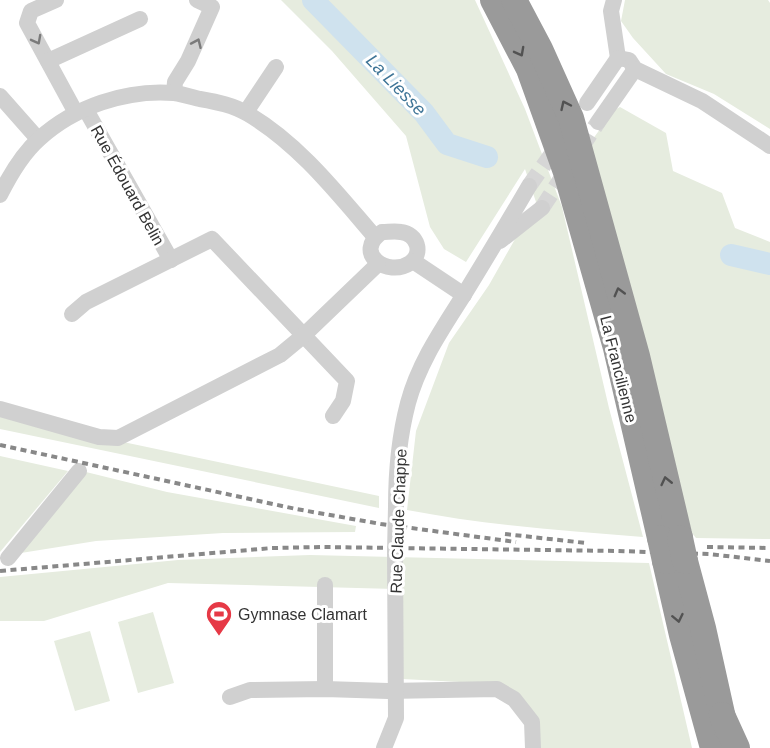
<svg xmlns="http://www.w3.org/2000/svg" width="770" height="748" viewBox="0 0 770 748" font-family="Arial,sans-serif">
<rect width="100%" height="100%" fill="#fff"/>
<g fill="#e6ecdf">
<path d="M281,0H475L525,109L562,207L609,408L643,537C564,531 485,525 407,510L416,431L449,343L489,285L536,202L525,169L466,262L444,249L430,227L406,136L332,51Z"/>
<polygon points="625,0 768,0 770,3 770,129 714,94 666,74 633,38 621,21"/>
<polygon points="620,107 666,133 673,171 722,193 735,228 770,242 770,539 696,538 692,533 587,147 614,110"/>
<polygon points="0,416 379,496 379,508 0,429"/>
<polygon points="0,456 68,471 0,552"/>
<polygon points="86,472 167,492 356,526 355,532 223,533 96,541 21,553"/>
<polygon points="310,555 649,563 692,748 533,748 528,722 503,698 460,682 402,679 395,589 168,583 44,621 0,621 0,577 178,560"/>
<polygon points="153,612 174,683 138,693 118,622"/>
<polygon points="90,631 110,701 75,711 54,641"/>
</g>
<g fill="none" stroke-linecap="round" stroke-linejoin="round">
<g stroke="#cfe2ee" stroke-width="22">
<polyline points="313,0 424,113 447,144 487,157"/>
<polyline points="731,255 770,264"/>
</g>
<g stroke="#d6d6d6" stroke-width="16" stroke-dasharray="16 8" stroke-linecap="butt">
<polyline points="529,186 561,141"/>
<polyline points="542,208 598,122"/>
</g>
<g stroke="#d0d0d0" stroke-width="16">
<polyline points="56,0 31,11 27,23 76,113"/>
<polyline points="614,0 611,11 618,58"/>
<polyline points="618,58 629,60 635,69 702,101 770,146"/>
<polyline points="48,61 140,19"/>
<polyline points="174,93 175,82 188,61 212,7 197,0"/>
<polyline points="0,96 38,139"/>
<polyline points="587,103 618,58"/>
<polyline points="86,110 171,260"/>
<polyline points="246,112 276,67"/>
<polyline points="598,122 635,69"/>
<path d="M0,195C10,175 22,154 39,139C74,107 126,89 174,93C182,94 192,97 200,99C217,102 233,105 248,114C299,144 337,193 375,237"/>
<path d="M382,232C388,232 395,231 401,232C417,234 424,253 410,263C388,278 352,253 382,232Z"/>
<polyline points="500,241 542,208"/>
<polyline points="413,261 464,295"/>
<polyline points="72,314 86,302 212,239 347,381 343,401 333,416"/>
<polyline points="0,409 99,437 118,438 280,355 303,336 378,264"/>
<path d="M396,507C396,472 399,437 408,403C419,362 443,328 465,293C487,257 508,222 529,186"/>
<polyline points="8,558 79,471"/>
<polyline points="325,585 325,689"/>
<polyline points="230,697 250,690 325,689 388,691 497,689 514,699 532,722 533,748"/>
<polyline points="384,748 396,718 395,553"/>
</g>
<g stroke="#9a9a9a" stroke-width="26">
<polyline points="493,0 529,69 566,172 616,348 660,538"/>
<polyline points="514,0 540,49 571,118 637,356 680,538"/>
<polyline points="665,561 682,635 713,748"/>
<polyline points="685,561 703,628 725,727"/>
<polyline points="722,715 737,748"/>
</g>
<g stroke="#888" stroke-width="4" stroke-dasharray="6 4.5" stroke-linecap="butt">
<polyline points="0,445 296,509 381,524 516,542"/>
<polyline points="505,534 586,543"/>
<polyline points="707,547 770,548"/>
<polyline points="0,571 272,548 322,547 618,551 709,554 770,561"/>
</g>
<polyline stroke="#d0d0d0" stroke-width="16" points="395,553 396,507"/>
<g stroke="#9a9a9a" stroke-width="26">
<polyline points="660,538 665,561"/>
<polyline points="680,538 685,561"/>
</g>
</g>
<defs><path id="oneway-chevron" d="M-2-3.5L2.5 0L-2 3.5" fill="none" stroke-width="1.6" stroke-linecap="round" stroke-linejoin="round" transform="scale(1.5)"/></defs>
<g stroke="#7a7a7a">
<use href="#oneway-chevron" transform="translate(37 40) rotate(62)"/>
<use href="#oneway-chevron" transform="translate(197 43) rotate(-66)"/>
</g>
<g stroke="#525252">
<use href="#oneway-chevron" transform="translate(520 52) rotate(62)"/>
<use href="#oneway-chevron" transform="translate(565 105) rotate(-115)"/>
<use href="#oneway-chevron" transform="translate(619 292) rotate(-105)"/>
<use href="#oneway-chevron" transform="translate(666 481) rotate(-103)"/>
<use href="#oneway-chevron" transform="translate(678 618) rotate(78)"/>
</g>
<defs>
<g id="stadium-pin" transform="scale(1.35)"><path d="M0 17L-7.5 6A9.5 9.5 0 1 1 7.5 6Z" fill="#e63946" stroke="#fff"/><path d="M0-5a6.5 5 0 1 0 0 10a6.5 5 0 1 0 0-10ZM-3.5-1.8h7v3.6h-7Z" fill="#fff"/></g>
</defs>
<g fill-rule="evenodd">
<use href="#stadium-pin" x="219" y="614"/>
</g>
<g text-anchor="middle" stroke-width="6" stroke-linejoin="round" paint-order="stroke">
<g font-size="16" fill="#333" stroke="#fff">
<text transform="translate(128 185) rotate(61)" y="6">Rue Édouard Belin</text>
<text transform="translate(619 369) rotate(76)" y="6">La Francilienne</text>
<text transform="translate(398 521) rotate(-88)" y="6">Rue Claude Chappe</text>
</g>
<g font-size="16" fill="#333" stroke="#fff" text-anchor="start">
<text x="238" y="620">Gymnase Clamart</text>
</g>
<g font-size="18" font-style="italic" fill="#3f7597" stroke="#fff">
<text transform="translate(396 85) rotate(46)" y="6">La Liesse</text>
</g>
</g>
</svg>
